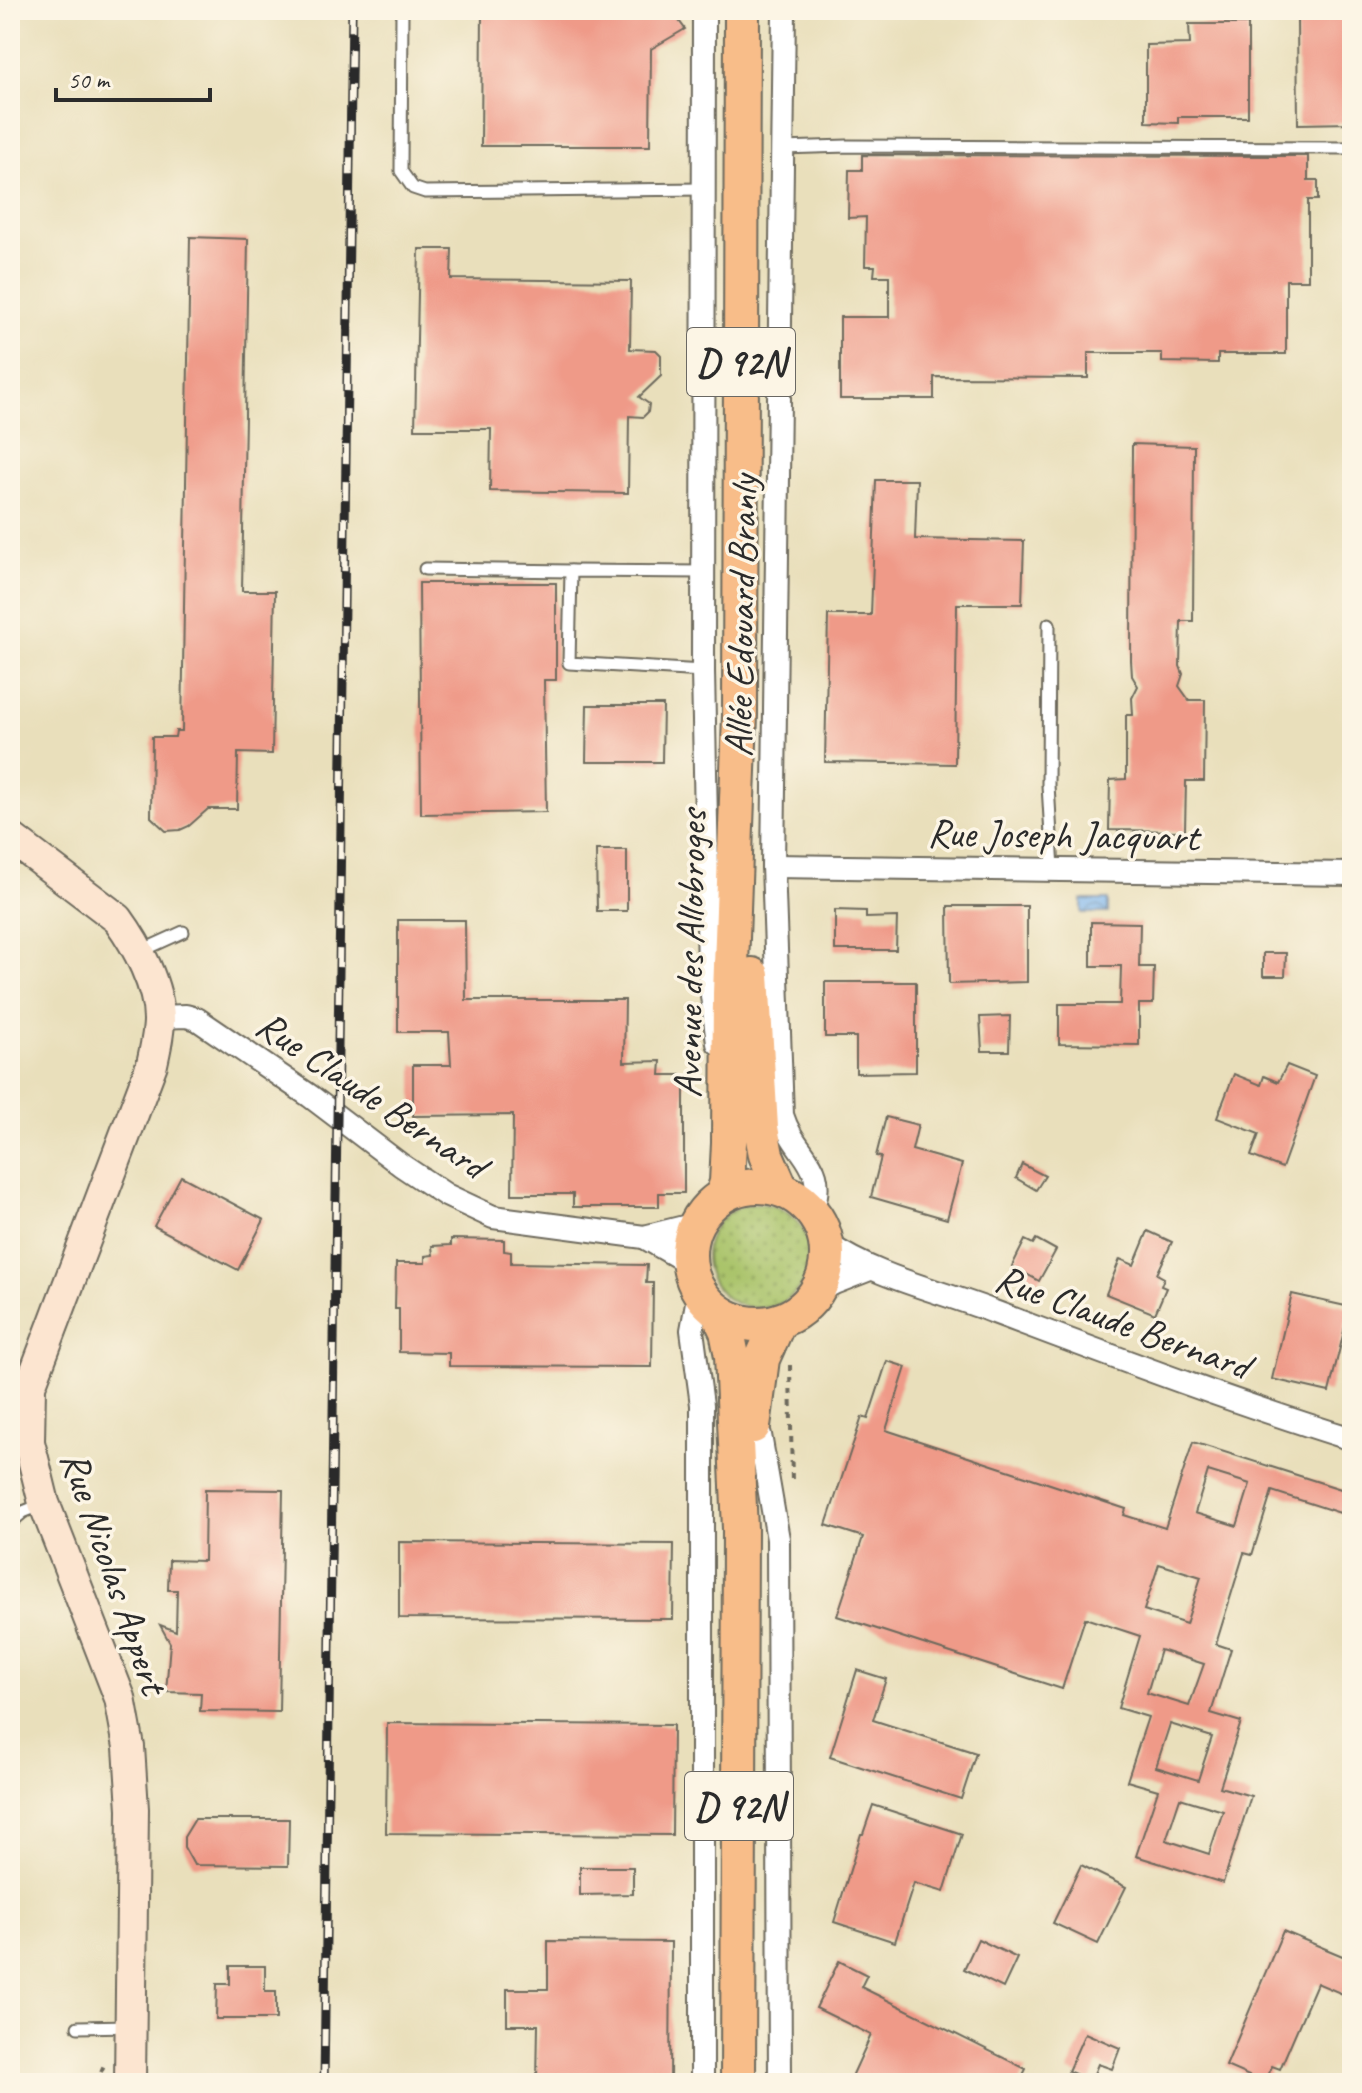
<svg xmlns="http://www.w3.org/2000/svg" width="1362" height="2093" viewBox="0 0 1362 2093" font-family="Caveat,sans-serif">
<defs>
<pattern id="grass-dots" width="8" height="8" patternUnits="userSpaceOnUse" patternTransform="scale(2)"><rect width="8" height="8" fill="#a9c369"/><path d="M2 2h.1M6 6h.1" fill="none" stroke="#8a9f57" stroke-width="1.8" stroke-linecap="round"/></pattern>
<pattern id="water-waves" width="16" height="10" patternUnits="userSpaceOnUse" patternTransform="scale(2)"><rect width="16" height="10" fill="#80b8f0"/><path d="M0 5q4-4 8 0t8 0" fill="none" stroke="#6996c3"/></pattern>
</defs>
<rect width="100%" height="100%" fill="#fcf5e5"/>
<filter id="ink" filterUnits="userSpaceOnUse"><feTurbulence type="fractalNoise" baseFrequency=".0125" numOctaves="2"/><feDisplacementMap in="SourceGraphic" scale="16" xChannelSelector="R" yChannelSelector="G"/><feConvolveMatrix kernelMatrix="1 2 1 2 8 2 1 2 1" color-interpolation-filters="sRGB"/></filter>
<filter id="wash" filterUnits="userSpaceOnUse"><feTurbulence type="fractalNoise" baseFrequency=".006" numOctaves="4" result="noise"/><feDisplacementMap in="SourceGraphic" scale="32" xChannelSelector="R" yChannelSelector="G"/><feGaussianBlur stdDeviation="1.8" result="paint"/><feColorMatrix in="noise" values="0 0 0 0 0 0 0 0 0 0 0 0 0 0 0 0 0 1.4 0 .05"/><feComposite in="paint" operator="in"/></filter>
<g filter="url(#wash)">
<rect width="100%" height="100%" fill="#e9dfbb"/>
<circle fill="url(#grass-dots)" stroke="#6a774a" stroke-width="2" cx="758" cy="1256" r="52"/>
<rect fill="url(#water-waves)" stroke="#56728e" stroke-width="2" x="1082" y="900" width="26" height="13"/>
<g id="blocks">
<g fill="#ef9a88" fill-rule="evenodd">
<polygon points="482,10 671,10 685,29 651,49 650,146 481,146"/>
<polygon points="1351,17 1352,123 1298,124 1297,18"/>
<polygon points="1189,24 1248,24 1248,117 1178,117 1178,123 1146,122 1146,45 1190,44"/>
<polygon points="862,155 1308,156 1308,180 1318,180 1318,200 1308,200 1308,280 1286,280 1286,354 1218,354 1218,363 1162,362 1162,353 1088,353 1088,378 934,377 934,399 840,399 840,317 889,317 889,276 874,276 875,266 865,266 866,217 848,218 849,170 862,170"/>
<polygon points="190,237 248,239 242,591 275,591 272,754 238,753 237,809 208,809 189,826 180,830 166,831 151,817 152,737 175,737 176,731 182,731"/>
<polygon points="419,249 452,249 451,279 631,281 630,349 656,350 661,355 661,376 639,397 649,404 648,412 643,417 629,416 628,493 490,491 491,429 415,429"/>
<polygon points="1132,444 1194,446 1193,621 1181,621 1180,666 1183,674 1179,686 1189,700 1205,700 1204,781 1186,781 1185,831 1109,830 1110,780 1126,779 1126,715 1133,715 1132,698 1138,686 1132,676 1131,660"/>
<polygon points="876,480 917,480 915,539 1024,541 1022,604 957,604 955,764 825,762 828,615 871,615"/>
<polygon points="419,583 556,583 556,680 544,680 546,812 421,814"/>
<polygon points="587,705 663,705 662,762 586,762"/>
<polygon points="596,850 627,850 627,911 597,911"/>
<polygon points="948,906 1027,906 1027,982 949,984"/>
<polygon points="835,910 866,911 866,918 897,917 896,950 835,950"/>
<polygon points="398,920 465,920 466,1000 625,1000 624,1062 661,1061 660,1075 684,1075 684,1193 659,1193 659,1207 573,1207 573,1194 512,1194 513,1115 413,1116 413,1065 451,1065 449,1032 398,1032"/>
<polygon points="1091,922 1140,923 1139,967 1154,967 1153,1004 1139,1004 1139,1045 1059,1044 1059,1004 1120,1004 1121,966 1091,966"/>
<polygon points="1263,953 1286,953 1285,976 1263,976"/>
<polygon points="825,982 916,982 916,1072 856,1073 856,1037 825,1037"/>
<polygon points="1010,1016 1009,1051 982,1051 980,1017"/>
<polygon points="1287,1065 1315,1076 1282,1168 1251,1156 1259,1134 1217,1118 1234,1074 1261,1085 1264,1076 1278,1082"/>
<polygon points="886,1117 918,1125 912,1150 962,1164 947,1219 871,1197 881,1157 876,1156"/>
<polygon points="1022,1164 1045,1176 1036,1190 1016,1178"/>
<polygon points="181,1176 264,1220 238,1270 154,1226"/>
<polygon points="1148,1231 1172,1242 1157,1274 1164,1278 1161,1286 1166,1288 1155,1314 1106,1294 1120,1259 1134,1265"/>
<polygon points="451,1239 504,1240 504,1251 511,1252 511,1263 647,1265 646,1283 653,1283 652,1367 449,1366 449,1353 399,1352 399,1309 395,1309 396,1263 425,1263 425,1256 433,1255 432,1246 451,1245"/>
<polygon points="1036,1239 1056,1250 1039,1281 1012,1266 1025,1240 1033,1244"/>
<polygon points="1292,1294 1350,1307 1329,1392 1272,1379"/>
<path d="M887,1361L906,1367L886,1430L1126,1509L1124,1515L1165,1528L1193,1442L1347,1491L1340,1513L1272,1491L1252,1555L1244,1553L1216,1644L1231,1649L1211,1713L1241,1722L1220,1787L1251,1796L1223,1883L1136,1856L1158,1790L1127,1781L1148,1717L1118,1708L1140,1636L1085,1618L1062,1689L837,1616L863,1537L826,1525L862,1417L868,1419ZM1208,1471L1250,1484L1237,1526L1195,1513ZM1159,1564L1201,1577L1186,1624L1144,1610ZM1160,1650L1204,1664L1189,1706L1147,1693ZM1170,1724L1212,1737L1198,1780L1156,1767ZM1180,1798L1223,1811L1209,1854L1166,1840Z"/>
<polygon points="205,1489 283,1490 279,1712 200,1711 201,1693 166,1692 170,1643 160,1625 176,1631 177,1590 168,1590 169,1560 204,1561"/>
<polygon points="399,1542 674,1544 673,1619 399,1618"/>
<polygon points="857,1670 886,1679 873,1720 976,1753 961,1799 830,1757"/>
<polygon points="387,1723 673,1725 672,1835 386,1833"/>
<polygon points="873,1805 962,1834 944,1892 914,1883 895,1942 834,1922 861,1834 863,1834"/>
<polygon points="195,1819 289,1819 288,1866 194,1865 184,1847 184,1837"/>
<polygon points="1081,1865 1126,1887 1098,1944 1053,1923"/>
<polygon points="580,1867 633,1867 633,1894 580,1895"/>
<polygon points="1283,1931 1352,1960 1352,1998 1317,1983 1280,2069 1272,2066 1265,2083 1226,2066"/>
<polygon points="978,1939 1017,1958 1003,1988 964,1969"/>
<polygon points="548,1941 671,1942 670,2083 537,2083 538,2025 507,2025 507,1989 548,1989"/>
<polygon points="839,1961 867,1975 861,1987 1026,2069 1019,2083 849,2083 871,2035 816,2008"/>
<polygon points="230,1966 265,1966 265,1991 276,1991 276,2019 216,2019 217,1984 230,1984"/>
<polygon points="1085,2033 1120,2048 1112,2069 1098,2064 1091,2081 1068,2071"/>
</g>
</g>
</g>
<g filter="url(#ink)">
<use href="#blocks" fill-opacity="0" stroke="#6e6a5d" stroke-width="2"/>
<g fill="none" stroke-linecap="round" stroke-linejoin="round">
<g stroke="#6e6a5d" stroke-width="15">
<g id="lane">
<polyline points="402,10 401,171 413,188 425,192 704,189"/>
<polyline points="975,10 992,10"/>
<polyline points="782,148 847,146 1352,148"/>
<polyline points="425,569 571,571"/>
<polyline points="1049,624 1048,785 1053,869"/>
<polyline points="703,671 569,663 571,571 704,572"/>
<polyline points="139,952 183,932"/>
<polyline points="10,1381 30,1386"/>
<polyline points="10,1523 23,1512 43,1504"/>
<polyline points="78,2027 130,2026"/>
</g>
</g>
<g stroke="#6e6a5d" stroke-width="26">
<g id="street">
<polyline points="704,10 703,671 709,972 718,1043"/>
<path d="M784,10L773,866L782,1115C795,1157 829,1163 812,1211"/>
<polyline points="773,866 1352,874"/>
<polyline points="160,1017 186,1016 197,1019 310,1096 401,1165 446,1195 493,1217 644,1237 696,1224"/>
<polyline points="644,1237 689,1263"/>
<path d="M826,1243C875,1277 934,1289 989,1310C1109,1355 1229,1401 1352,1439"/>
<polyline points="699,1292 692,1330 702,1405 702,2083"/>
<polyline points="815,1293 834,1283 870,1269"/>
<polyline points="753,1426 760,1435 778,1539 780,2083"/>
</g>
</g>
<g stroke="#6e6a5d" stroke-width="34">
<path id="secondary" d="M10,837L118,919C137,945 159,986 159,1020C159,1034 155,1050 152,1064L30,1386L29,1442L44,1503L120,1698L129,1747L133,1809L130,2083"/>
</g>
<g stroke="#6e6a5d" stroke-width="38">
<g id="primary">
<polyline points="752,975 761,1128 766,1155 781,1189"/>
<circle cx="758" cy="1255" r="69"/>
<polyline points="723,1195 727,1182 729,1143 730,994 740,715 742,10"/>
<polyline points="718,1312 727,1331 732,1356 740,1529 738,2083"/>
<polyline points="753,1426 762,1359 779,1321"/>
</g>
</g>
<g stroke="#6e6a5d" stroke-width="4" stroke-dasharray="6 6" stroke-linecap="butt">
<polyline points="790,1365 792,1484"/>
<polyline points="96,2083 104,2065"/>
</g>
<use href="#lane" stroke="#fff" stroke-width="11"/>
<use href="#street" stroke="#fff" stroke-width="22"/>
<use href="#secondary" stroke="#fce5d0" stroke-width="30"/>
<use href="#primary" stroke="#f8bd89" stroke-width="34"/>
<g stroke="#2b2b2b" stroke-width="9">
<polyline id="rail" points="324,2083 352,10"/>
</g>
<use href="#rail" stroke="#fcf5e5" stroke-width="6" stroke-dasharray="18" stroke-linecap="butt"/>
</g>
</g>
<g text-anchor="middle" stroke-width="7" stroke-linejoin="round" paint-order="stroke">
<g fill="#fcf5e5" stroke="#6a6863" stroke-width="2">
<rect x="687" y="328" width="108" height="68" rx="6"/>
<rect x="685" y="1772" width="108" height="68" rx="6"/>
</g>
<g font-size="38" font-weight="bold" fill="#2b2b2b">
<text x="741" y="375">D 92N</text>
<text x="739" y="1819">D 92N</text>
</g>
<g font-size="40" fill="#2b2b2b" stroke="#fcf5e5">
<text transform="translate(740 616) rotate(-89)" y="14">Allée Edouard Branly</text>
<text transform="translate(1063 834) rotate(1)" y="14">Rue Joseph Jacquart</text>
<text transform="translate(689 954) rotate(-89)" y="14">Avenue des Allobroges</text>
<text transform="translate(372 1094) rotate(34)" y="14">Rue Claude Bernard</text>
<text transform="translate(1123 1321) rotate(20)" y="14">Rue Claude Bernard</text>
<text transform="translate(115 1572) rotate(71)" y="14">Rue Nicolas Appert</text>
</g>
</g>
<rect width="1362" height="2093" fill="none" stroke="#fcf5e5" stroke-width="40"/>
<path d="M56 88v12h154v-12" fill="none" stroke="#2b2b2b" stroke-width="4"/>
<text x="68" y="88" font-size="24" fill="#2b2b2b" stroke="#fcf5e5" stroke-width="6" paint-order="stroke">50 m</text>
</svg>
